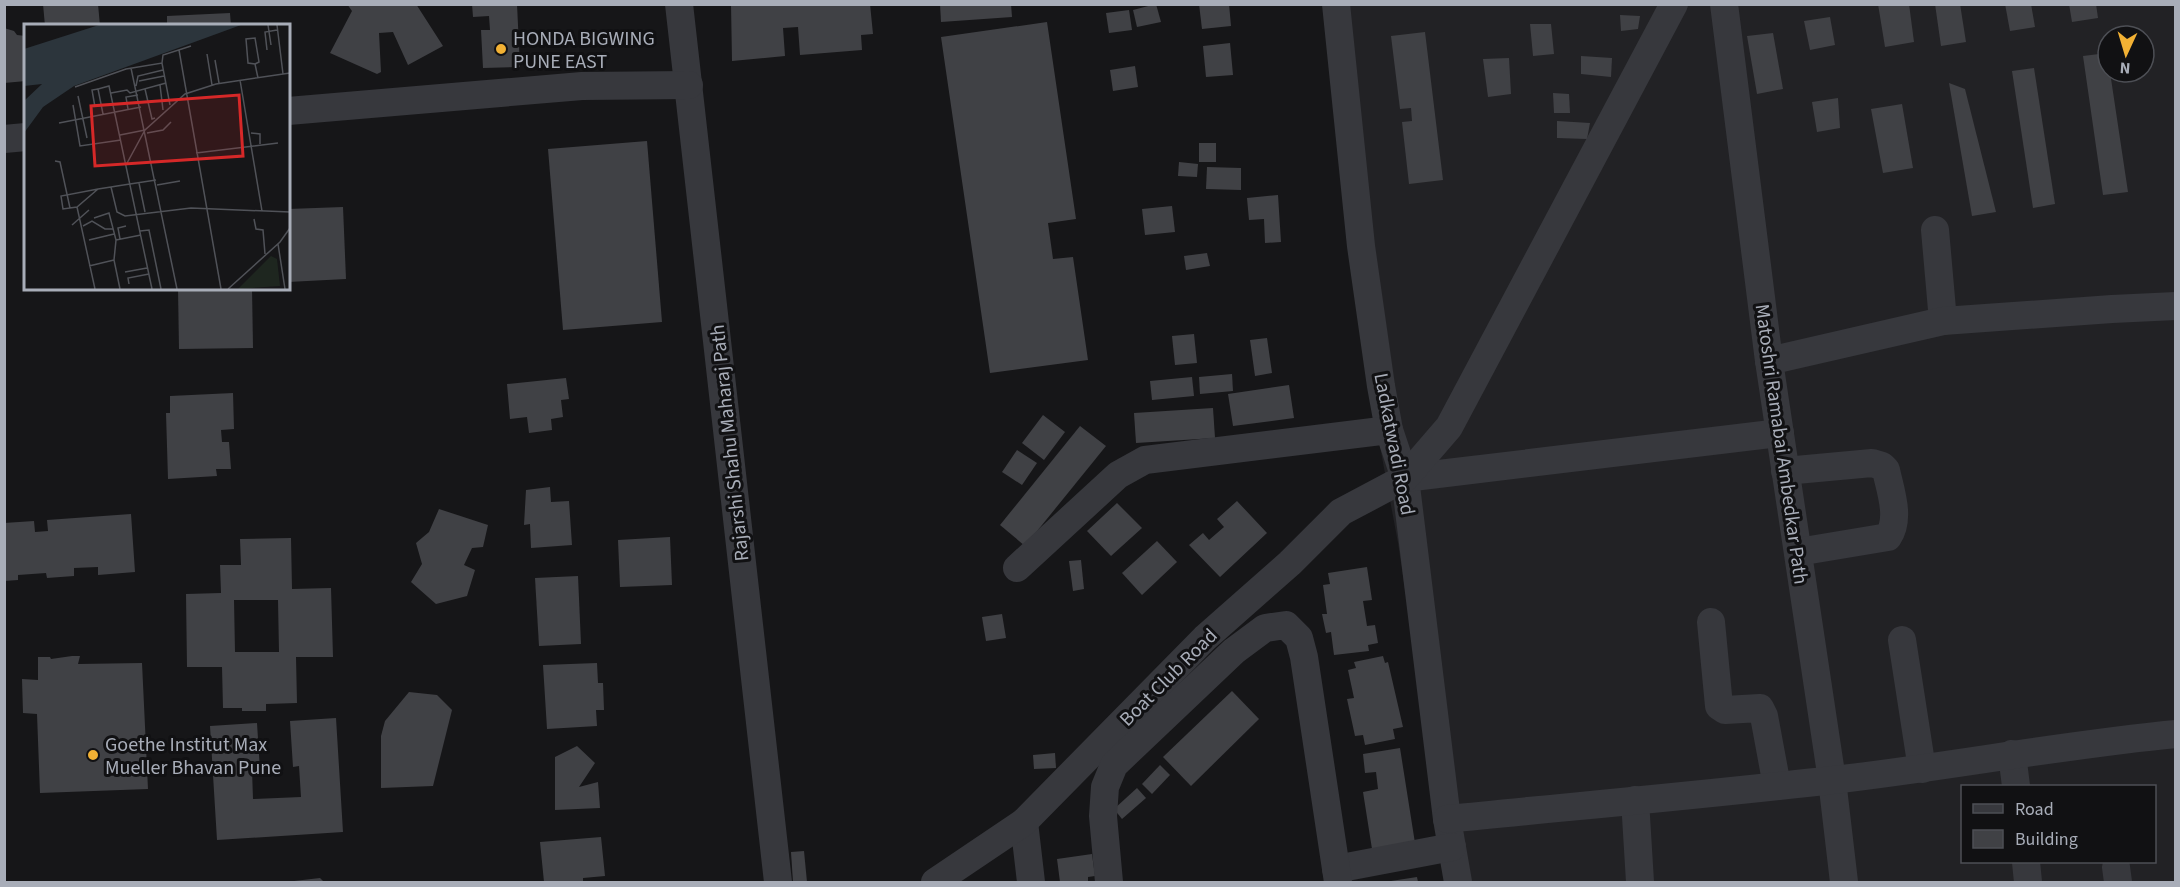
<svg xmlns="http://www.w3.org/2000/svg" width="2180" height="887" viewBox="0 0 2180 887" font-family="'Source Sans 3',sans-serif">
<rect width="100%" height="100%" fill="#161618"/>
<path fill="#222225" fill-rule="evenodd" d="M1329,5H2175V882H1449L1398,543L1376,425ZM2108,36H2144V72H2108ZM1962,786H2154V862H1962Z"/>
<g fill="#404145" fill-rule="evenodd">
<polygon points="43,4 98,4 100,26 45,26"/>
<polygon points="347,4 416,4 443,46 408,65 393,32 379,33 381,72 377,74 330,53 352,11"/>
<polygon points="472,4 517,4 520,67 483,68 481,30 490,30 489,16 473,17"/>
<polygon points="731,4 870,4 873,34 861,35 862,50 800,55 798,27 783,28 785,56 732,61"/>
<polygon points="940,4 1011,4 1012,17 941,22"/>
<polygon points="1156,4 1161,22 1137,27 1133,10"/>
<polygon points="1199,4 1229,4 1231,26 1202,29"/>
<polygon points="1878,4 1909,4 1914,42 1885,47"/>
<polygon points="1935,4 1960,4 1966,42 1941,46"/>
<polygon points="2005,4 2031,4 2035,27 2010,31"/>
<polygon points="2069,4 2096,4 2098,18 2072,22"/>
<polygon points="1129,10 1132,30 1109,33 1106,13"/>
<polygon points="230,13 231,26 167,26 167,16"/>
<polygon points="1620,15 1640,16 1638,29 1621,31"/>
<polygon points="1830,17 1835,45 1810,50 1804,21"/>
<polygon points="1047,22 1076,219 1048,223 1053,259 1073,257 1088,360 990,373 941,37"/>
<polygon points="1530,24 1551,24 1554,54 1533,56"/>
<polygon points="4,28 14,31 17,35 26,36 26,81 4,83"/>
<polygon points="1425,32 1443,180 1409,184 1402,122 1412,121 1411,108 1400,109 1391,36"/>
<polygon points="1773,33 1783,89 1757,94 1747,36"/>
<polygon points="1230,43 1233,75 1206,77 1203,46"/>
<polygon points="2107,53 2108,72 2110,72 2128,192 2103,195 2083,56"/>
<polygon points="1581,56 1612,58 1611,77 1581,74"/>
<polygon points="1509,58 1511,94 1488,97 1483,59"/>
<polygon points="1135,66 1138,87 1113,91 1110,70"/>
<polygon points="2034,68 2055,204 2033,208 2012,71"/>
<polygon points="1949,83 1965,89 1996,212 1972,216"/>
<polygon points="1553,93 1569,94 1570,113 1554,113"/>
<polygon points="1838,98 1840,128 1817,132 1812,102"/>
<polygon points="1902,104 1913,168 1883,173 1871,109"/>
<polygon points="1557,121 1590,123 1587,139 1557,138"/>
<polygon points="647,141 662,322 563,330 548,149"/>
<rect x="1199" y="143" width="17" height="19"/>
<polygon points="1179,162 1198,164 1197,177 1178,176"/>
<polygon points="1207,167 1241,168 1241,190 1206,189"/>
<polygon points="1278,195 1281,242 1265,243 1264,219 1249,220 1247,198"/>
<polygon points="1172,206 1175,232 1145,235 1142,209"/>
<polygon points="343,207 346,279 288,282 288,209"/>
<polygon points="1207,253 1210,266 1186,270 1184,256"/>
<polygon points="178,288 252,288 253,348 179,349"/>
<polygon points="1194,334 1197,363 1175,365 1172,336"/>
<polygon points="1267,338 1272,373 1255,376 1250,340"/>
<polygon points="1232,374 1233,391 1200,394 1199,377"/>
<polygon points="1192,377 1194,396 1152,400 1150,381"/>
<polygon points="566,378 569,399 561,400 563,417 551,419 552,430 529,433 527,417 510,419 507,384"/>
<polygon points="1289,385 1294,418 1233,426 1228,394"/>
<polygon points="233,393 234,429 221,430 222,442 229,442 231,469 216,469 217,476 168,479 166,413 170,413 170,396"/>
<polygon points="1213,408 1215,438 1136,443 1134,413"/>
<polygon points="1043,415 1065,432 1044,460 1022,443"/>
<polygon points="1080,426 1106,446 1025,546 1000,525"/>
<polygon points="1017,450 1037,463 1022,485 1002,472"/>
<polygon points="550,487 551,502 569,501 572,545 531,548 530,524 524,525 526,490"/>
<polygon points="1237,501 1267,533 1220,577 1189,545 1203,533 1209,540 1224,527 1217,519"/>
<polygon points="1117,503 1142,528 1111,556 1087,531"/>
<polygon points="439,509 488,525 483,547 472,548 464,565 475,570 467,596 436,604 411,582 422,564 416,543 429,532"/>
<polygon points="131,514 135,572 98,575 98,567 74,568 74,576 47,578 46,573 18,575 18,580 4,581 4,523 34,521 35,532 48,531 47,520"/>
<polygon points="670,537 672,585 620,587 618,540"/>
<path d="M291,538L292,589L331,588L333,657H296L297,703L266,704V711H242V708H223L222,667H187L186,594L221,593L220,565H241L240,539ZM234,600H278L279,652H235Z"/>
<polygon points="1157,541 1177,562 1142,595 1122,573"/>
<polygon points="1081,560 1084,589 1073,591 1069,561"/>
<polygon points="1367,567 1372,600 1363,601 1367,626 1375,625 1378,643 1368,645 1369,651 1334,655 1331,632 1326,633 1322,614 1327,614 1323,585 1330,584 1328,573"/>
<polygon points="578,576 581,644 539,646 535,578"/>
<polygon points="1002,614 1006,638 986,641 982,617"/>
<polygon points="72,656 80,656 78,664 142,663 148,789 40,793 37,714 23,713 22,679 38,680 38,657 50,657 51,659"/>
<polygon points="1383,656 1385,663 1388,662 1403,727 1393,729 1395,739 1365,745 1363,735 1355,736 1347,699 1354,698 1348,670 1356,668 1354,662"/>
<polygon points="597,663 598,683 603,683 604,710 596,710 597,726 547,729 543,665"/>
<polygon points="1232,691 1259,719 1191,786 1163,757"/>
<polygon points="409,692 437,695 452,710 433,786 381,788 381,736 385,721"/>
<polygon points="336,718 343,832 217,840 210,726 257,723 260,770 252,770 253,799 301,797 299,766 293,767 290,721"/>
<polygon points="577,746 595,763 579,787 598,782 600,808 555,810 555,757"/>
<polygon points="1400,748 1415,843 1372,849 1363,792 1378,789 1376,772 1365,773 1363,754"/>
<polygon points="1055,753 1056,768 1034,769 1033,755"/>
<polygon points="1160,765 1170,775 1152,794 1142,784"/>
<polygon points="1137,788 1146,798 1122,819 1114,809"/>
<polygon points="601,837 605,876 583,878 583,882 544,882 540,842"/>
<polygon points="804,851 807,882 793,882 791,852"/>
<polygon points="1092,854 1095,876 1088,877 1088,882 1060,882 1057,859"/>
<polygon points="1417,877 1418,882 1391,882 1391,881"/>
<polygon points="320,878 324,882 294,882 294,881"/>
</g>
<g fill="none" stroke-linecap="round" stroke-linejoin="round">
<g stroke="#37383d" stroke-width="28">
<polyline points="679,4 778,882"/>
<polyline points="1336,4 1361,246 1381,386 1389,430 1405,478 1447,819 1458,882"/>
<polyline points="1724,4 1769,361 1832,780 1844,882"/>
<polyline points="288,111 582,86 689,85"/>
<polyline points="4,139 26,137"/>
<polyline points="1935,230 1943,321"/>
<polyline points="1769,361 1943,321 2112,309 2176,306"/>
<path d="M1785,471L1872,463L1882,466L1886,470C1890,490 1901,518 1888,537L1798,552"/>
<polyline points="1405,478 1780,433"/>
<polyline points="1017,568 1118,475 1145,460 1389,430"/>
<polyline points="1711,622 1719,706 1725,710 1760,708 1764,716 1777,786"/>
<polyline points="1902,640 1922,769"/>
<polyline points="2012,754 2016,786"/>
<polyline points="1635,800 1640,882"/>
<path d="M1447,819C1576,806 1704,795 1833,780C1947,767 2061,745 2176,734"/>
<polyline points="1024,822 1031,882"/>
<polyline points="2026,862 2028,882"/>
<polyline points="2116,867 2118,882"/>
<polyline points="1336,869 1452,847"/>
<polyline points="935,882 1024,822 1205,638 1290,563 1341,512 1405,478 1449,427 1674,4"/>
<polyline points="1109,882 1103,816 1105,787 1114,765 1234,651 1265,628 1286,625 1299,638 1304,657 1338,882"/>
</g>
</g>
<g fill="#f2b134" stroke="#111113" stroke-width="2">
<circle cx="501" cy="49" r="6"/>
<circle cx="93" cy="755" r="6"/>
</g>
<g text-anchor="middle" stroke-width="6" stroke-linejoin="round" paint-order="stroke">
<g font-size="20" fill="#a8adb8" stroke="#111113" text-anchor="start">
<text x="513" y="45">HONDA BIGWING<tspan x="513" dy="23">PUNE EAST</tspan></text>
<text x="105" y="751">Goethe Institut Max<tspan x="105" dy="23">Mueller Bhavan Pune</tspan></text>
</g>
<g font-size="20" fill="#a8adb8" stroke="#111113">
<text transform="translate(729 443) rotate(-96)" y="7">Rajarshi Shahu Maharaj Path</text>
<text transform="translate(1395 444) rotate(79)" y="7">Ladkatwadi Road</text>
<text transform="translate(1782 444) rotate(82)" y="7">Matoshri Ramabai Ambedkar Path</text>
<text transform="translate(1168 677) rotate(-45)" y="7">Boat Club Road</text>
</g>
</g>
<g transform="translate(24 24)">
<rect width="266" height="266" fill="#161618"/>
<path d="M247,232L253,235L256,262L214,265Z" fill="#1e261f"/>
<path d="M75,1H217L50,62L19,83L0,109V77L18,60L0,62V25Z" fill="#2c353c"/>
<path fill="none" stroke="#505258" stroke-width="1.5" d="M244,1L247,21M253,1L259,50M155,26L197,265M243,26L241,8L253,6M183,30L188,61M191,36L195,59M138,39L139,31L167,22M231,40L235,38L231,14L222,15L224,39L231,40L234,54M107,44L153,265M216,56L238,187M115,57L140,52M136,61L139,86M112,62L114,52L139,46M51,63L102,45L138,39L146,81M121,65L128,95L131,94M87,69L103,66L106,69L142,59M54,72L63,114M49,81L56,122L97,116M71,83L68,66L74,65M104,85L102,73L114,71M79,90L74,65L85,62L128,265M35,99L117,83M123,109L139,106L147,98M227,109L236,110V120M96,111L121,106M172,129L254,119M31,137L36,138L46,184M102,141L121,106L161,70L192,60L266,49M115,159L121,188M133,161L156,157M87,163L93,188L101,192L167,184L266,188M74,165L53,183L39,185L37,172L74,165L87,163L93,162L132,156M53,183L71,265M70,194L85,189L92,216L90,236L96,265M230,195L232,205L239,206L241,230M48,201L65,186M59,202L68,197L81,205H89M116,207L125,206L137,265M96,215L94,204L102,202M65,216L90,210M92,216L117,211M254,220L261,265M65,242L90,236M101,248L123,244M105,260L104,254L125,250M204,265L256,218L266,204"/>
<path fill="#d62828" fill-opacity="0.15" stroke="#d62828" stroke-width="3" d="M215,71L219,132L71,142L67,82Z"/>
<rect width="266" height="266" fill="none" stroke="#a8adb8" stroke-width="3"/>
</g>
<rect width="2180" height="887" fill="none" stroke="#a8adb8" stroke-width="12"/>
<rect x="1961" y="785" width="195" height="78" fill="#111113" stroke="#4d4f55" stroke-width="1.5"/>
<rect x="1973" y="804" width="30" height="9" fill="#37383d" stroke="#4d4f55" stroke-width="1.5"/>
<text x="2015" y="815" font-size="18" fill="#a8adb8">Road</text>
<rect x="1973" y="830" width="30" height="18" fill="#404145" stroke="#4d4f55" stroke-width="1.5"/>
<text x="2015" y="845" font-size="18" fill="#a8adb8">Building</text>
<g transform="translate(2126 54) rotate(184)"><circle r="28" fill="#111113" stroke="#4d4f55" stroke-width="1.5"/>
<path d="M0-4.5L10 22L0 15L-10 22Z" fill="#f2b134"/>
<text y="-9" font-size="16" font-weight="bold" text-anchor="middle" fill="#a8adb8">N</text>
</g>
</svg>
